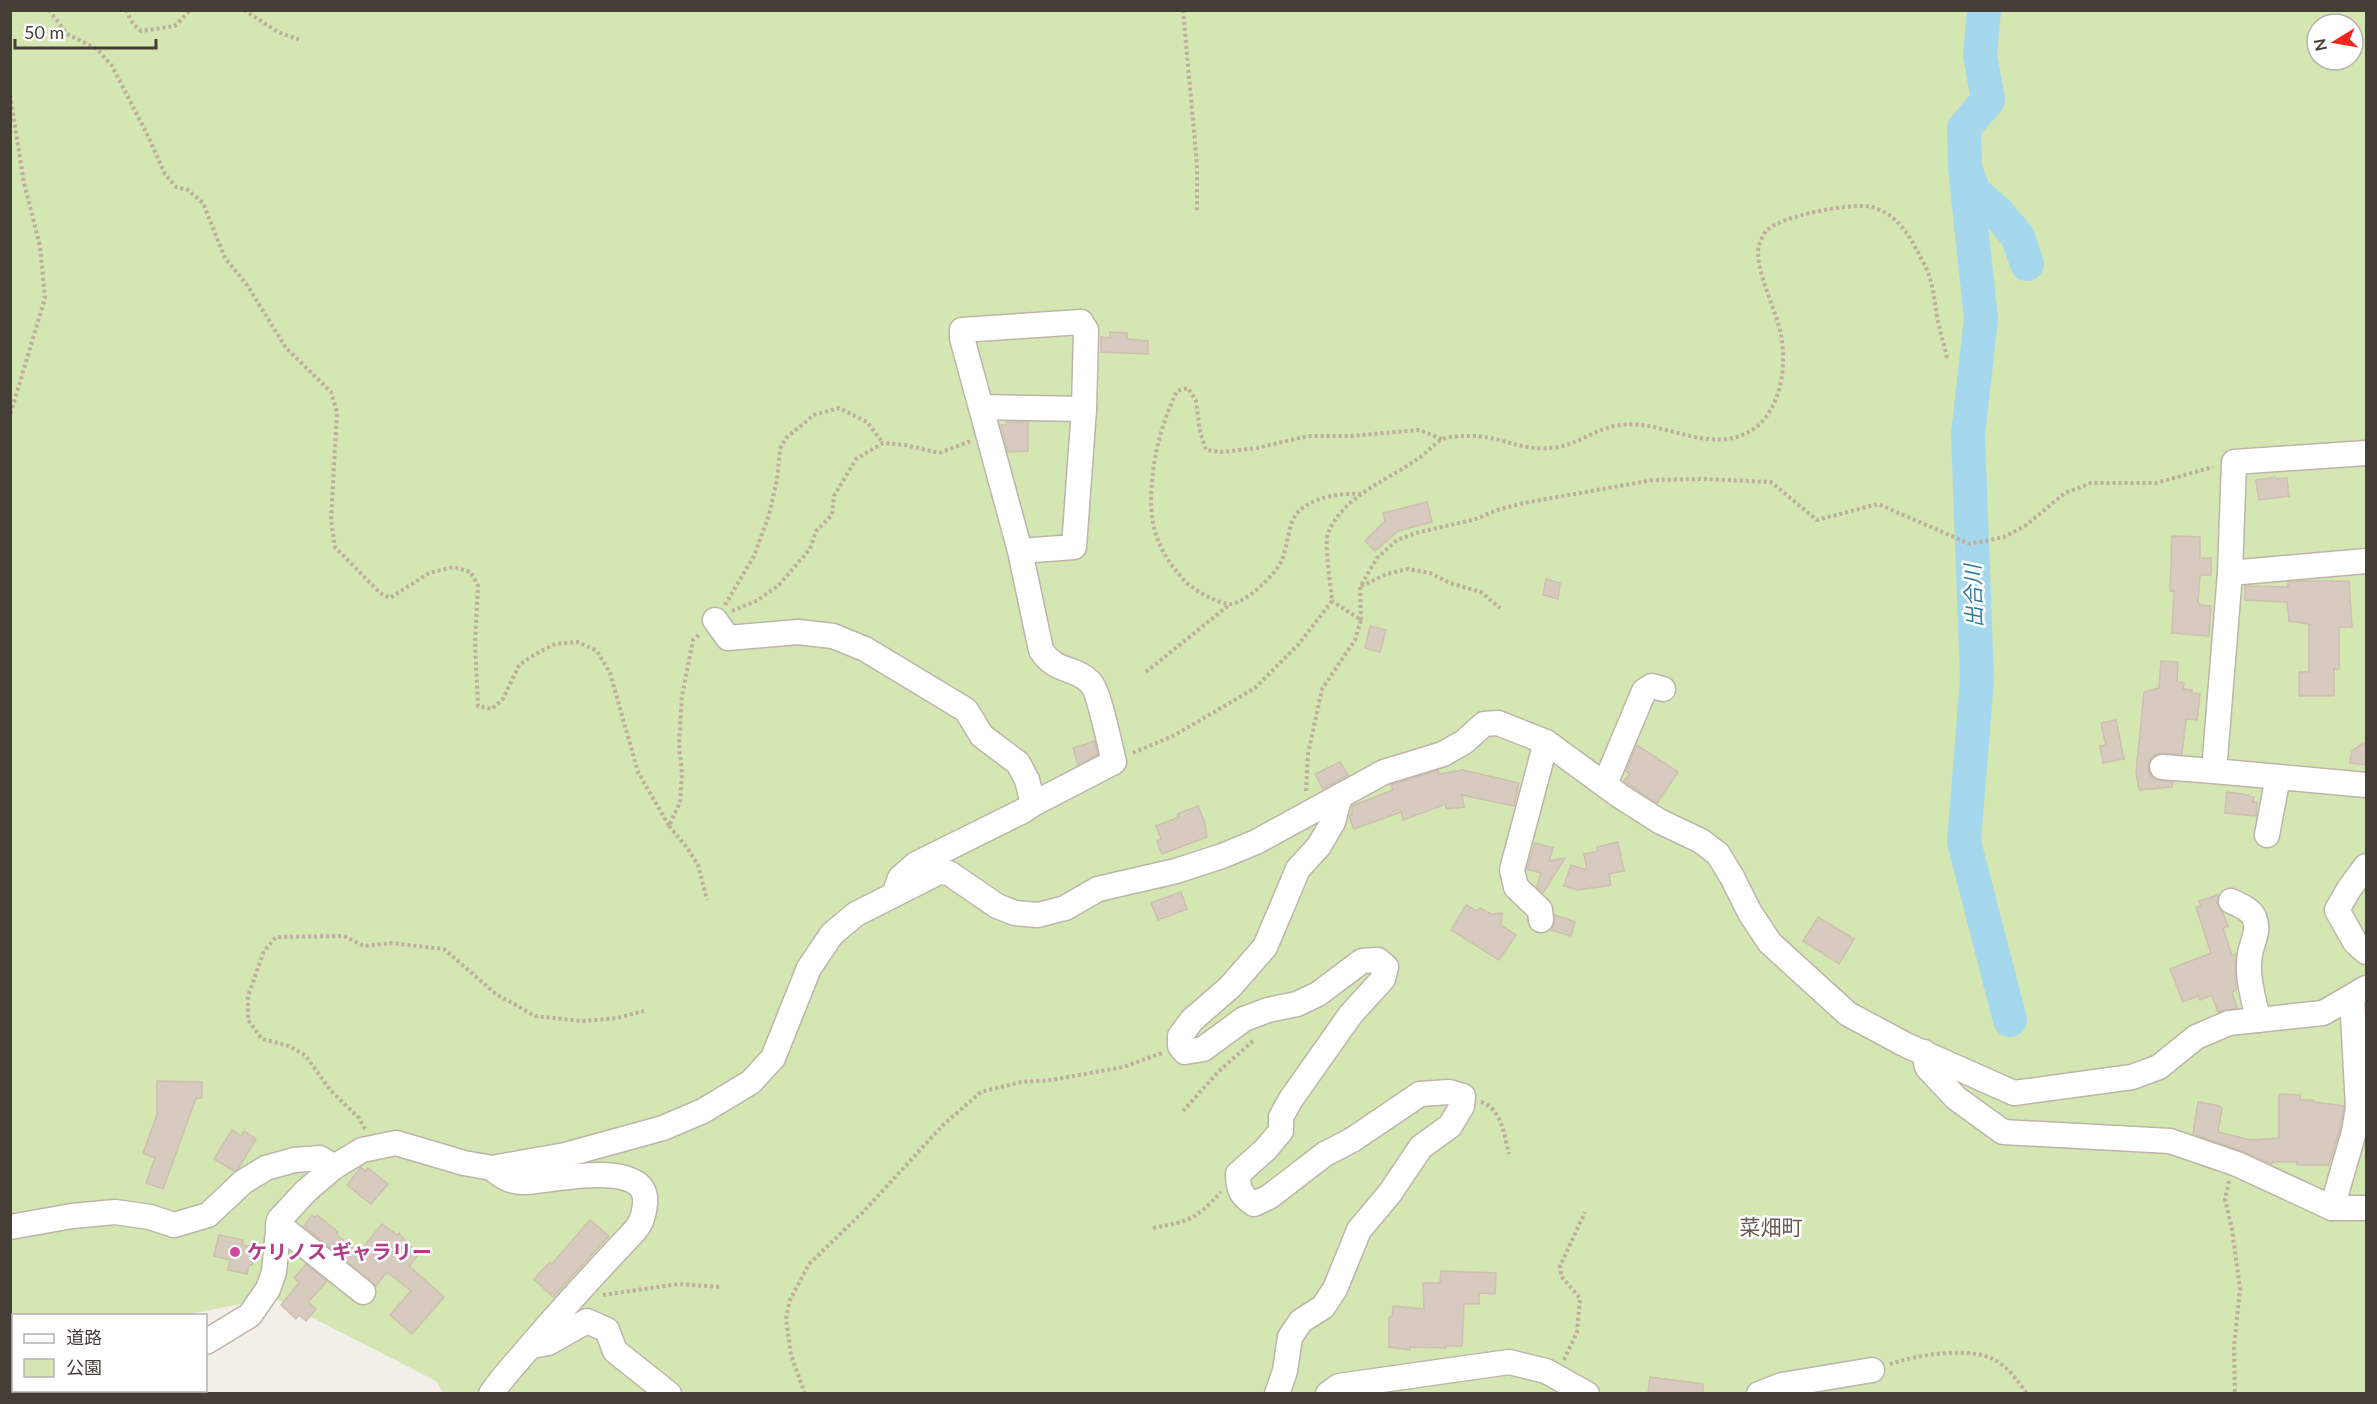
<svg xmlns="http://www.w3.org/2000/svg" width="2377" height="1404" viewBox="0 0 2377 1404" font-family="Lato,'Noto Sans JP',sans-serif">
<rect width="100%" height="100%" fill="#f3eee7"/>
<path fill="#d4e6b1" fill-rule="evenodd" d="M10,11H2366V1393L444,1394L436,1381L274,1298L183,1315L14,1316V1390L55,1391L54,1393H11ZM2317,24H2353V60H2317Z"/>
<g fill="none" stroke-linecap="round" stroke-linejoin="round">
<g stroke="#a5d8ed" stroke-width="34">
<polyline points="1984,10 1980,55 1988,100 1964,128 1965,168 1974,192 1997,212 2018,237 2027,264"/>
<polyline points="1965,168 1981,319 1968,434 1977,679 1964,842 2010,1020"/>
</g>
</g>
<g fill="#d7cbbf" stroke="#cebfb0" stroke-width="1.5">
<polygon points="1110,332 1127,333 1127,339 1148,341 1148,354 1101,352 1101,337 1110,338"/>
<polygon points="1006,422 1028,422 1028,451 1008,452 1001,425 1006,425"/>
<polygon points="2275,477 2276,479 2287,478 2289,496 2259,500 2256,480"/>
<polygon points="1427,502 1432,522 1398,531 1375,551 1365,541 1385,521 1383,513"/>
<polygon points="2172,536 2200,537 2200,558 2211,558 2211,575 2200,575 2198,602 2201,605 2211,606 2209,636 2172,633 2174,591 2170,591"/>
<polygon points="1546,579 1560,583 1558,599 1543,595"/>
<polygon points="2296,581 2349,581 2352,627 2339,627 2339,669 2334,669 2334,696 2299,696 2299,672 2309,672 2309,624 2289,621 2287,602 2245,600 2245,586 2288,587 2288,582"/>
<polygon points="1370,626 1386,630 1380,652 1365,648"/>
<polygon points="2161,661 2178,662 2177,682 2184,683 2183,689 2192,690 2192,693 2200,694 2197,720 2186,719 2182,754 2163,753 2155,754 2150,759 2148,766 2149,774 2154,779 2173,782 2172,787 2139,790 2136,773 2144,692 2159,688"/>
<polygon points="2116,720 2124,759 2103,763 2100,746 2106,745 2101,723"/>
<polygon points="1095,741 1098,754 1078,765 1073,748"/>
<polygon points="2367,741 2367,765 2350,763 2352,751"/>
<polygon points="1637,745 1678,772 1657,803 1624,781 1630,774 1626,771"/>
<polygon points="1340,762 1348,775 1323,789 1315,774"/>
<polygon points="1438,770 1439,774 1463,770 1519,783 1514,806 1462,795 1464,807 1446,809 1446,804 1403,820 1401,812 1354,829 1349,816 1352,814 1352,806 1393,790 1391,785"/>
<polygon points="2227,792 2249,795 2249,797 2254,797 2253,802 2257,802 2256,816 2225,813"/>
<polygon points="1198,806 1205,823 1207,837 1162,854 1157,841 1161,839 1156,826 1179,817 1177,814"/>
<polygon points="1618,842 1624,871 1609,874 1611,885 1578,890 1564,886 1571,865 1587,870 1584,854 1598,851 1597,847"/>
<polygon points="1535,843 1553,848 1549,861 1565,858 1543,893 1537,887 1541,873 1527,869"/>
<polygon points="1181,892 1187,909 1158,920 1151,903"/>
<polygon points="2218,895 2217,903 2223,913 2228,926 2223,928 2232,956 2236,954 2236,990 2232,992 2237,1008 2218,1012 2212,995 2200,1000 2198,996 2183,1002 2170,969 2211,953 2196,907 2201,906 2199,901"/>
<polygon points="1466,905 1477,911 1480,908 1491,914 1502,913 1501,925 1516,935 1499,960 1451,930"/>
<polygon points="1555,915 1575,922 1571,936 1551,930 1554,925"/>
<polygon points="1818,917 1854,939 1839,964 1803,941"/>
<polygon points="157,1081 202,1082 202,1098 196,1098 163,1189 146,1183 155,1158 143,1153 157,1115"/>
<polygon points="2279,1094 2300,1095 2300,1100 2314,1100 2314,1102 2344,1106 2340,1129 2329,1165 2297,1165 2297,1162 2272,1162 2272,1164 2242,1151 2193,1134 2198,1102 2220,1106 2222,1108 2218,1132 2251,1140 2279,1138"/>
<polygon points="232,1130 241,1136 244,1131 256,1139 238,1169 234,1171 214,1159"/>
<polygon points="361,1167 365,1171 368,1168 388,1184 371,1204 347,1185"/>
<polygon points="312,1215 315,1217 317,1215 338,1232 336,1234 359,1253 382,1224 397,1235 399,1233 418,1255 409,1266 444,1297 412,1334 390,1315 411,1291 387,1272 376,1286 304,1226"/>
<polygon points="590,1220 609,1236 553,1297 534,1279 550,1262 552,1264"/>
<polygon points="219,1235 243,1240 242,1245 255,1247 252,1265 249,1265 247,1274 228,1270 230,1260 214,1256"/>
<polygon points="306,1264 327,1281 308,1302 316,1309 306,1321 299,1315 296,1319 281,1305 299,1283 294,1278"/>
<polygon points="1441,1271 1496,1273 1495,1294 1479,1293 1479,1304 1464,1304 1462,1346 1446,1346 1446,1348 1410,1347 1410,1350 1389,1347 1389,1317 1392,1317 1393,1306 1424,1309 1423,1283 1440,1283"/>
<polygon points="1650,1377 1703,1384 1703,1394 1648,1394"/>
</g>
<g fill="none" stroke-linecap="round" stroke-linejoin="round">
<g stroke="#beb4aa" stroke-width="27">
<g id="minor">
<polyline points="981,407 1084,409"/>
<path d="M1020,551L1074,547L1084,409L1086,330L1081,322L962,330V338L1020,551L1041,650C1055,673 1074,666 1090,682C1099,690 1110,747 1114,762L1033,804"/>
<polyline points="2366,561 2230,573 2214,771 2366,785"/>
<polyline points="2230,573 2234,462 2366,453"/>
<polyline points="715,620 728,638 798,632 833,636 865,649 966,710 982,736 1018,763 1027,780 1033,804 1023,811 916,864 900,878 896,889"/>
<polyline points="2162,767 2214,771"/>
<polyline points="1605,784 1644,691 1652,686 1663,689"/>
<polyline points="2267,835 2278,777"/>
<polyline points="2366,866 2349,889 2337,910 2355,942 2366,952"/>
<path d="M2231,901C2239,905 2250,909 2254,917C2260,930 2252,942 2250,954C2246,976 2254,999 2258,1020"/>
<polyline points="1541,920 1540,910 1516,887 1512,870 1546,742"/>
<polyline points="1924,1052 1927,1067 1956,1098 2003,1132 2170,1141 2237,1164 2332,1208 2366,1208"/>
<polyline points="2332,1208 2354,1132 2358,1108 2352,997"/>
<polyline points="278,1224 363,1292"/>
<polyline points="10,1227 72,1216 115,1212 150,1217 174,1225 208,1215 243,1182 266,1168 294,1160 320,1158 334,1167"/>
<polyline points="206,1342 250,1315 268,1289 274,1272 279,1220 306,1191 334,1167 362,1150 396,1143 464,1163 492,1168 565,1155 663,1128 703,1111 751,1082 773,1058 809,968 832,934 856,914 939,872 949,873 997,906 1015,913 1038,915 1065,908 1098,889 1176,871 1222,856 1256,842 1384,772 1443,754 1464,742 1484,724 1498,723 1546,742 1620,796 1659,821 1701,841 1718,854 1732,877 1750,913 1770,943 1848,1014 1906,1045 2014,1093 2132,1077 2159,1067 2196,1037 2229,1023 2323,1013 2366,988"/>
<polyline points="532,1346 548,1343 587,1321 607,1330 615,1351 669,1394"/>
<polyline points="173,1390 173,1394"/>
<polyline points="87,1394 99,1390"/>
<path d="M491,1394C503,1376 518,1361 532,1344C563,1308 594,1274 627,1239C639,1227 643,1222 645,1204C650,1156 548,1182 524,1182C510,1182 502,1177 492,1168"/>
<path d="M1277,1394L1285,1371L1290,1337L1301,1321L1323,1307L1335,1289L1359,1230L1390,1193L1421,1147L1450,1126L1462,1106L1463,1096L1449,1092L1420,1094L1352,1140L1325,1154L1269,1197L1254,1204C1241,1196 1238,1189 1238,1174L1265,1150L1281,1131V1117L1291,1099L1351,1014L1383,979L1386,967L1378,960L1362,961L1318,994L1297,1004L1268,1010L1244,1019L1203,1049L1185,1052L1180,1046V1036L1192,1020L1230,987L1265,947L1298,869L1319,846L1333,822L1340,796"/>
<polyline points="1328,1394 1339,1386 1509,1362 1546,1371 1587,1394"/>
<polyline points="1759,1394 1782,1385 1872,1370"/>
</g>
</g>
<g stroke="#bfae9b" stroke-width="4" stroke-dasharray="3 3" stroke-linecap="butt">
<polyline points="49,10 67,34 97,49 112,66 148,136 165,174 176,187 188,190 203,203 225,258 247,285 286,348 331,392 337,412 331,520 335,547 380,593 390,598 429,573 453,567 471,572 478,586 475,643 478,706 492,709 503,699 519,665 534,655 555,644 578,642 597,651 610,673 638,772 669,826 680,802 682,774 679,743 682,696 693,640 701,633"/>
<polyline points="126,10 133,24 141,31 175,26 190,10"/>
<polyline points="244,10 278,32 300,40"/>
<polyline points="1183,10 1197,165 1197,211"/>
<polyline points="10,95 24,183 40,246 45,298 10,415"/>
<path d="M1361,494C1342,493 1316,496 1300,510C1288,520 1288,546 1282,560C1275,575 1247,602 1231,604C1219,605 1190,588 1183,579C1160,553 1151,532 1151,497C1152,460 1161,424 1177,391L1188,388L1196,401L1200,432L1206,450L1222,452L1257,448L1308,436H1350L1419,430L1442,439"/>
<polyline points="1361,586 1387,574 1407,569 1430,573 1450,583 1481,592 1500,608"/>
<polyline points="725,605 754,556 769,515 777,480 780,449 786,438 814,415 839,408 867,422 883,443"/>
<polyline points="732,611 756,601 778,586 810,549 816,531 832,515 834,496 856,459 883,443 905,445 939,453 971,441"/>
<polyline points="1361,620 1360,587 1377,558 1397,540 1416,533 1476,519 1497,510 1524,503 1653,480 1704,479 1771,482 1817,520 1878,504 1970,544 2004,537 2025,526 2065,493 2091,483 2156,483 2213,467"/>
<polyline points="1146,672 1229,605"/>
<path d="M1133,753L1175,735L1255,688L1298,645L1332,601C1331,587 1324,544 1328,533C1344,495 1387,481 1419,458C1427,453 1435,442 1443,439C1450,436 1462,436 1469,436C1499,435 1519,451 1551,448C1577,446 1595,428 1620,425C1658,420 1695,446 1733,438C1778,428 1788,374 1781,335C1777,311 1753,267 1759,245C1761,241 1763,234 1766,231C1783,215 1843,205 1866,206C1873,206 1880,210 1886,213C1905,225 1913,243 1923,262C1933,279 1934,298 1937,317C1940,331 1944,344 1947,358"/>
<polyline points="1306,791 1308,754 1322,689 1355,640 1361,620 1332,601"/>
<polyline points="669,826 688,849 698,865 707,900"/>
<path d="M1481,1102C1502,1109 1504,1135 1509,1154"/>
<polyline points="1183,1111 1219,1071 1253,1041"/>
<polyline points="365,1129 359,1118 331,1091 305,1055 289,1046 262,1039 248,1020 248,996 264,951 276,937 344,936 364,946 391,943 444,949 496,994 535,1016 581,1021 617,1018 644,1011"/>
<polyline points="2229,1181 2225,1199 2232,1229 2240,1289 2234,1347 2235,1394"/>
<path d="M1153,1228C1190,1221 1195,1220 1221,1192"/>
<polyline points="603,1295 678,1284 721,1287"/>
<polyline points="1564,1360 1577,1332 1580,1298 1561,1276 1560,1266 1585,1212"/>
<path d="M1890,1364C1917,1355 1969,1346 1995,1360C2008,1367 2019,1382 2027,1394"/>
<polyline points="805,1394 791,1355 786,1319 790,1300 809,1264 864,1211 943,1125 981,1092 1021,1082 1052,1080 1123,1067 1162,1053"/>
</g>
<use href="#minor" stroke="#fff" stroke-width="24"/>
</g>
<circle fill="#d1479c" stroke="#fff" stroke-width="2" cx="235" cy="1252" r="6"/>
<g text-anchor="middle" stroke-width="5" stroke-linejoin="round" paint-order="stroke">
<g font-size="20" font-weight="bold" fill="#b23c85" stroke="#fff" text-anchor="start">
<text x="247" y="1259">ケリノス ギャラリー</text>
</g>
<g font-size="21" font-style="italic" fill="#307c9d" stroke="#fff">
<text transform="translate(1974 596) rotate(-92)" y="7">出合川</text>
</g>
<g font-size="21" fill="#685a4e" stroke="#fff">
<text x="1771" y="1235">菜畑町</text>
</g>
</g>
<rect width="2377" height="1404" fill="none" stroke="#453e36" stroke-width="24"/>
<rect x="12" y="1314" width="195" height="78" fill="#ffffff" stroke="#b5b2af" stroke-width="1.5"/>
<rect x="24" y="1334" width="30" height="9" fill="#ffffff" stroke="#b5b2af" stroke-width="1.5"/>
<text x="66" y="1344" font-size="18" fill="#453e36">道路</text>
<rect x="24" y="1359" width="30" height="18" fill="#d4e6b1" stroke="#b5b2af" stroke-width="1.5"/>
<text x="66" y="1374" font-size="18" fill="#453e36">公園</text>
<g transform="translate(2335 42) rotate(259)"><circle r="28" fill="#ffffff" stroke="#b5b2af" stroke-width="1.5"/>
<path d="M0-4.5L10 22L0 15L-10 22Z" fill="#f2251f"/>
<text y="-9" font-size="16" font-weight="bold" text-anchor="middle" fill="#453e36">N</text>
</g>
<path d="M15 39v9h141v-9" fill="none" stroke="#453e36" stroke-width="3"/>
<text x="24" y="39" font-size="18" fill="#453e36" stroke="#ffffff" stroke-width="4.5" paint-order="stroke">50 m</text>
</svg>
